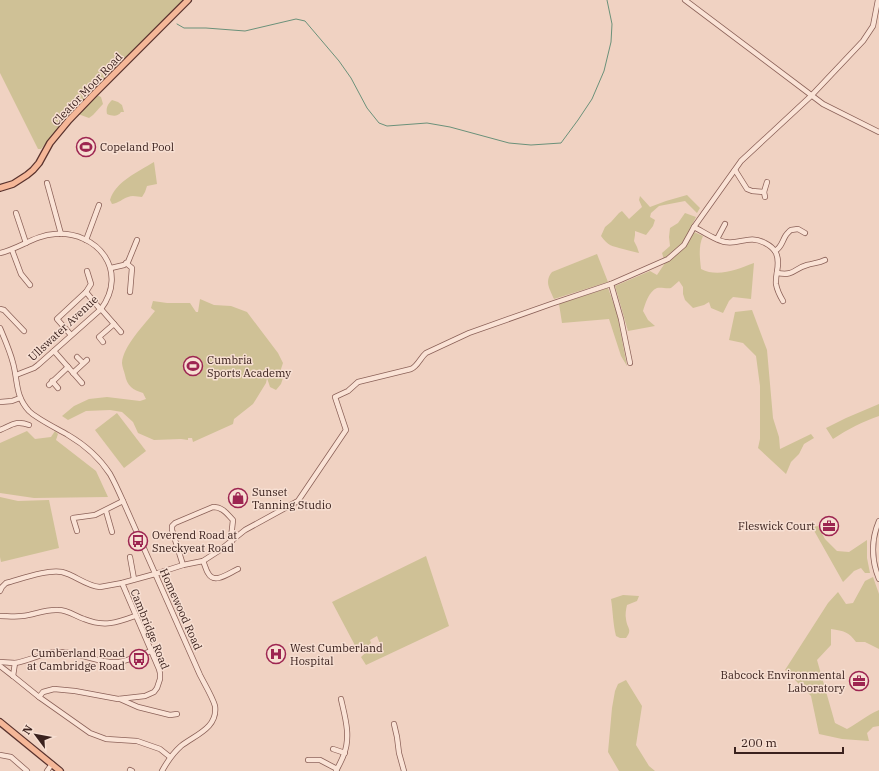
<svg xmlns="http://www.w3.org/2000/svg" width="879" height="771" viewBox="0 0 879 771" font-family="'IBM Plex Serif',serif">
<rect width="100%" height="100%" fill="#f0d2c2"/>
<g fill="#cfc196">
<polygon points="0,0 183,0 70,115 54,133 41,149 38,149 0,73"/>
<polygon points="97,95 101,97 103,104 93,115 89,118 78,114"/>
<path d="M112,100L118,102L122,105L124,112H121C118,117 112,116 107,114C106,108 107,105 112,100Z"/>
<path d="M154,162L157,184L147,186L145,192L142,197C138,197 133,195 128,197C122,199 119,203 112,204L110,200C116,181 138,172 154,162Z"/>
<path d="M687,195L700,208L697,213L685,201L659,206L651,213L650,217L655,220L653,226L646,235L635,231V235L634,241L637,247L639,253C633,252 628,250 623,249C612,246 608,246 601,236L605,227L611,222L619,213L622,211L629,219L642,207L639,200L640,196L650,207L666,201Z"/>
<path d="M685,213L696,217L691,227L694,232L703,236C698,246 700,259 701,269C718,278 738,269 754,263L751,299L733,297L729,301L723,313L711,308L709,302L704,305L693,308L685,300L683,294V287L679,281L671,288C667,289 661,287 657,288C649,291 645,304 643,311L648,320L655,326L628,331L615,286L650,271L657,275L665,263L662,253L670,246L669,237L670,228L678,223Z"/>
<path d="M597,254L608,282L554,299C550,289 544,282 552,272Z"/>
<polygon points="608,288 617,313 627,366 621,356 609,319 562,323 559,304"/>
<path d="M200,299L214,305L231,306L247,312L278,353L283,363L280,372L283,378L281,384L276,390L270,387L267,378L266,383L253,404L234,419L233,424L193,442L192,438H188V440L181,439L154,440L138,433L133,422L122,412L110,410L86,411L68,420L62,416L74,406L89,399L107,397L140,401L146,399L143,393C133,390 127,386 125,375C124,371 122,366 122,363C123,346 145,324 155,311L151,308L153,301L167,303H190L196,312H198Z"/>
<polygon points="752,310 767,350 773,418 779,437 780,449 811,434 814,438 804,444 799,454 791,462 786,474 758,448 760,439 760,386 756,356 743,343 729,340 735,312"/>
<path d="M879,404V416C862,422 848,429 833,439L826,428L846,418Z"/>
<polygon points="117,413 146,451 124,468 95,430"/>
<polygon points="27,431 35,439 51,437 55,431 58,434 56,440 96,471 108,497 34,498 0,493 0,443"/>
<polygon points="0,497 18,501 49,500 59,548 1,562 0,557"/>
<polygon points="818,526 825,539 837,551 849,552 867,540 867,558 870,573 865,573 861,568 854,571 843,582 812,527"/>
<polygon points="426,556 449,626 366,665 361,657 373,646 373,647 380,644 377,636 370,640 371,643 359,653 332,602"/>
<path d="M873,577L879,594V649L865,642H856C849,632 844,631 831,629V645L817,660L835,723L847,729C858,723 867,715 879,710V726L873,727L867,733L869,741L842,739L819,734L811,696L785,670L828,603L838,592L846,604L853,603L865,581Z"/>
<path d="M623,595L639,596L637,601L627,605C626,609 625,615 626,619C627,629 633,629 626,638H620L616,636C613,624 613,612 611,599Z"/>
<polygon points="626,680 642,706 636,745 649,766 655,771 619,771 608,752 612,708 615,691 618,684"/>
</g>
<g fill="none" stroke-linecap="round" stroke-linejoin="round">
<polyline stroke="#6b917a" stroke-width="1" points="177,24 184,28 206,28 245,31 296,19 305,21 339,61 351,78 367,108 379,123 387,126 427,123 450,127 509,143 531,145 561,143 578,120 592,99 604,71 611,42 612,24 607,0"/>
<g stroke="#8b6158" stroke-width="6">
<g id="minor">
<polyline points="685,0 823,104 879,132"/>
<polyline points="735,170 747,189 752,191 764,192"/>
<polyline points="47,183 61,234"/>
<polyline points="765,197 764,192 767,182"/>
<polyline points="16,213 26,243"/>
<path d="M694,227C702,231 717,241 725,242C740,245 749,234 765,243C769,245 774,249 776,253C781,264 775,273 776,284C777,290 780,296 783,301"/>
<polyline points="717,239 725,224"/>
<polyline points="86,240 99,205"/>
<polyline points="12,250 21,274 30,285"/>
<path d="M775,251C782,247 782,241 786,235C788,233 789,231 791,230L798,229L805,233"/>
<path d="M0,253C19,249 35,235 55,234C98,231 129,271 101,309L38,365L34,368L16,375"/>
<polyline points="126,263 132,268 130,292"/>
<polyline points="111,268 124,265 128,262 137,240"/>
<path d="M777,273C795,276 793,269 807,265C814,263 819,263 825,260"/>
<polyline points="611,284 621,319 630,363"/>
<polyline points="86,292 91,284 87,271"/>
<polyline points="0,309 4,310 24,331"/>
<polyline points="101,309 121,332"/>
<path d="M0,328C5,340 10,351 13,363C18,381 15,396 29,411C37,419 58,429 68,435C85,445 99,457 110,474C115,483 119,492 123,501L200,675C204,683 213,698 215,706C218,728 195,735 181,746C173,753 167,762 162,771"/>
<polyline points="71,335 57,319 86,292 100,309"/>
<polyline points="103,342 99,337 114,324"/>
<polyline points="54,351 82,383"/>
<polyline points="77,357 83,363"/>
<polyline points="73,373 87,360"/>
<polyline points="52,381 58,388"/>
<polyline points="49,385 68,367"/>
<polyline points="0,402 12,401 20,398"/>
<path d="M0,430C12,425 16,420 29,425"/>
<polyline points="106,511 112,532"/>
<path d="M879,521C871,540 871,559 879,579"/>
<polyline points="77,531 73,518 95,515 123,501"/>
<polyline points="130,557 134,579"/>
<path d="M203,561C205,565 206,570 208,573C214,585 229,573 238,569"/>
<path d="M183,565L172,530V526L175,523L213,507C223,507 227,514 233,520L231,538L232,541"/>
<path d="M0,591L2,587L6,583C21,579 48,569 62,572C75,575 86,586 100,587L122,583L155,574L183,565L203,561L220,550L245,530L298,501L346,430L335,397L348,391L358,382L411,369C418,366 420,358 426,353L469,333L551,304L611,284L668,259L684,245L694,227L741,161L811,96L863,41L873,26L878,0"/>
<path d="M0,616C7,616 15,617 22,616C34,615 45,609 58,610C68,610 75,616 84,619C104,627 116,623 135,616"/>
<path d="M0,662C5,662 10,663 15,663C30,661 43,652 57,652C78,651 98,664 119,662C130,660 141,655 151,651"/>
<polyline points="0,666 13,676 39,697 90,733 106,739 137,741 160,749 170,757"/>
<polyline points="13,676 15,663"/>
<polyline points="39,697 43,692 54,689 75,691 118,699 145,696 154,692 157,688 160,679 160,673 159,669 122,583"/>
<polyline points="120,699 138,707 170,715 177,714"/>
<polyline points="394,724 397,737 399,753 404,771"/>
<polyline points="333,749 345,753"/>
<polyline points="0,755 11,757 27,771"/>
<polyline points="308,760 320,760 337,769"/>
<polyline points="130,770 132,771"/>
<polyline points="47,771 52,764"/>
<path d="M336,771C339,765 342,760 344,754C351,736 345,717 341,699"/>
</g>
</g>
<g stroke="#59322d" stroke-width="8">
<g id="major">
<polyline points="0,188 13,184 27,175 33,170 39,163 50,143 69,120 95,93 188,0"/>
<polyline points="0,722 60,771"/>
</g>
</g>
<use href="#minor" stroke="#fae3d6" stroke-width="4.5"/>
<use href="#major" stroke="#f5b798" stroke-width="5.5"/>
</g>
<defs>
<g id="stadium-ring" transform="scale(1)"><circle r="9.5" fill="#f7dfd2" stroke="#9d2551" stroke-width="1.5"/><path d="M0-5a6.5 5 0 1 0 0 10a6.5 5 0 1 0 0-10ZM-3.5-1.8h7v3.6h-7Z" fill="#9d2551"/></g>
<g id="shop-ring" transform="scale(1)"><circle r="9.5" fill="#f7dfd2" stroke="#9d2551" stroke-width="1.5"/><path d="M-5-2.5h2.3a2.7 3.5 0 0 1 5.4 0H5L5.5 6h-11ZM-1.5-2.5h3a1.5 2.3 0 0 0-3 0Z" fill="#9d2551"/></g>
<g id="office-ring" transform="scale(1)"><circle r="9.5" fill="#f7dfd2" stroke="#9d2551" stroke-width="1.5"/><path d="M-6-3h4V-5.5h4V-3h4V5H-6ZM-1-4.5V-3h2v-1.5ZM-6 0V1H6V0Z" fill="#9d2551"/></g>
<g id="bus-ring" transform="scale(1)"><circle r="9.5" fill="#f7dfd2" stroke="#9d2551" stroke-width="1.5"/><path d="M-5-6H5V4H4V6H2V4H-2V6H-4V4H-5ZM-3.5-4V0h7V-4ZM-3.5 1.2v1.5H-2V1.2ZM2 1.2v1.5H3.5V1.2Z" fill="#9d2551"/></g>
<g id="hospital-ring" transform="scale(1)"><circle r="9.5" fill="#f7dfd2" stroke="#9d2551" stroke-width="1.5"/><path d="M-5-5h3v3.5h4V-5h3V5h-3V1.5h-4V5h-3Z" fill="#9d2551"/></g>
</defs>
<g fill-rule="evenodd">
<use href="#stadium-ring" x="86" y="147"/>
<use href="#stadium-ring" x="193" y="366"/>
<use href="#shop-ring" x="238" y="498"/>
<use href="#office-ring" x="829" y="526"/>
<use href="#bus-ring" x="138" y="541"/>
<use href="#hospital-ring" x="276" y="654"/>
<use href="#bus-ring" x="139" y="659"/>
<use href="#office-ring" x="859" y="681"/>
</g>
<g text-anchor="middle" stroke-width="3" stroke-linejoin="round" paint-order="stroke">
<g font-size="11" fill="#3a211d" stroke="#f7dfd2">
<text transform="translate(87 89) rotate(-46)" y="4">Cleator Moor Road</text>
<text transform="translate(63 328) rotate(-43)" y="4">Ullswater Avenue</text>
<text transform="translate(181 609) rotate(66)" y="4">Homewood Road</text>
<text transform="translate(150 629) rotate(68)" y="4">Cambridge Road</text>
</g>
<g font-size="11" fill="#3a211d" stroke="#f7dfd2" text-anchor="start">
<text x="100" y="151">Copeland Pool</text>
<text x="207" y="364">Cumbria<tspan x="207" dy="13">Sports Academy</tspan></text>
<text x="252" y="496">Sunset<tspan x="252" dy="13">Tanning Studio</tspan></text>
<text x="815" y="530" text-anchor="end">Fleswick Court</text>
<text x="152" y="539">Overend Road at<tspan x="152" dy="13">Sneckyeat Road</tspan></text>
<text x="290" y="652">West Cumberland<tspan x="290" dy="13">Hospital</tspan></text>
<text x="125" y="657" text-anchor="end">Cumberland Road<tspan x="125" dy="13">at Cambridge Road</tspan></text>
<text x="845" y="679" text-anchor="end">Babcock Environmental<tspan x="845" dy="13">Laboratory</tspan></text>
</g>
</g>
<g transform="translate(36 735) rotate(302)" stroke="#f7dfd2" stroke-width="3" paint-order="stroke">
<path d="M0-3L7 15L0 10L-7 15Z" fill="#3a211d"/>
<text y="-6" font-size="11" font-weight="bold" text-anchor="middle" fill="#3a211d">N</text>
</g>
<path d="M735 747v6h108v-6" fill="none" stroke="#3a211d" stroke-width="2"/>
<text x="741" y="747" font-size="12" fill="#3a211d" stroke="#f7dfd2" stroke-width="3" paint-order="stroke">200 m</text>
</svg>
